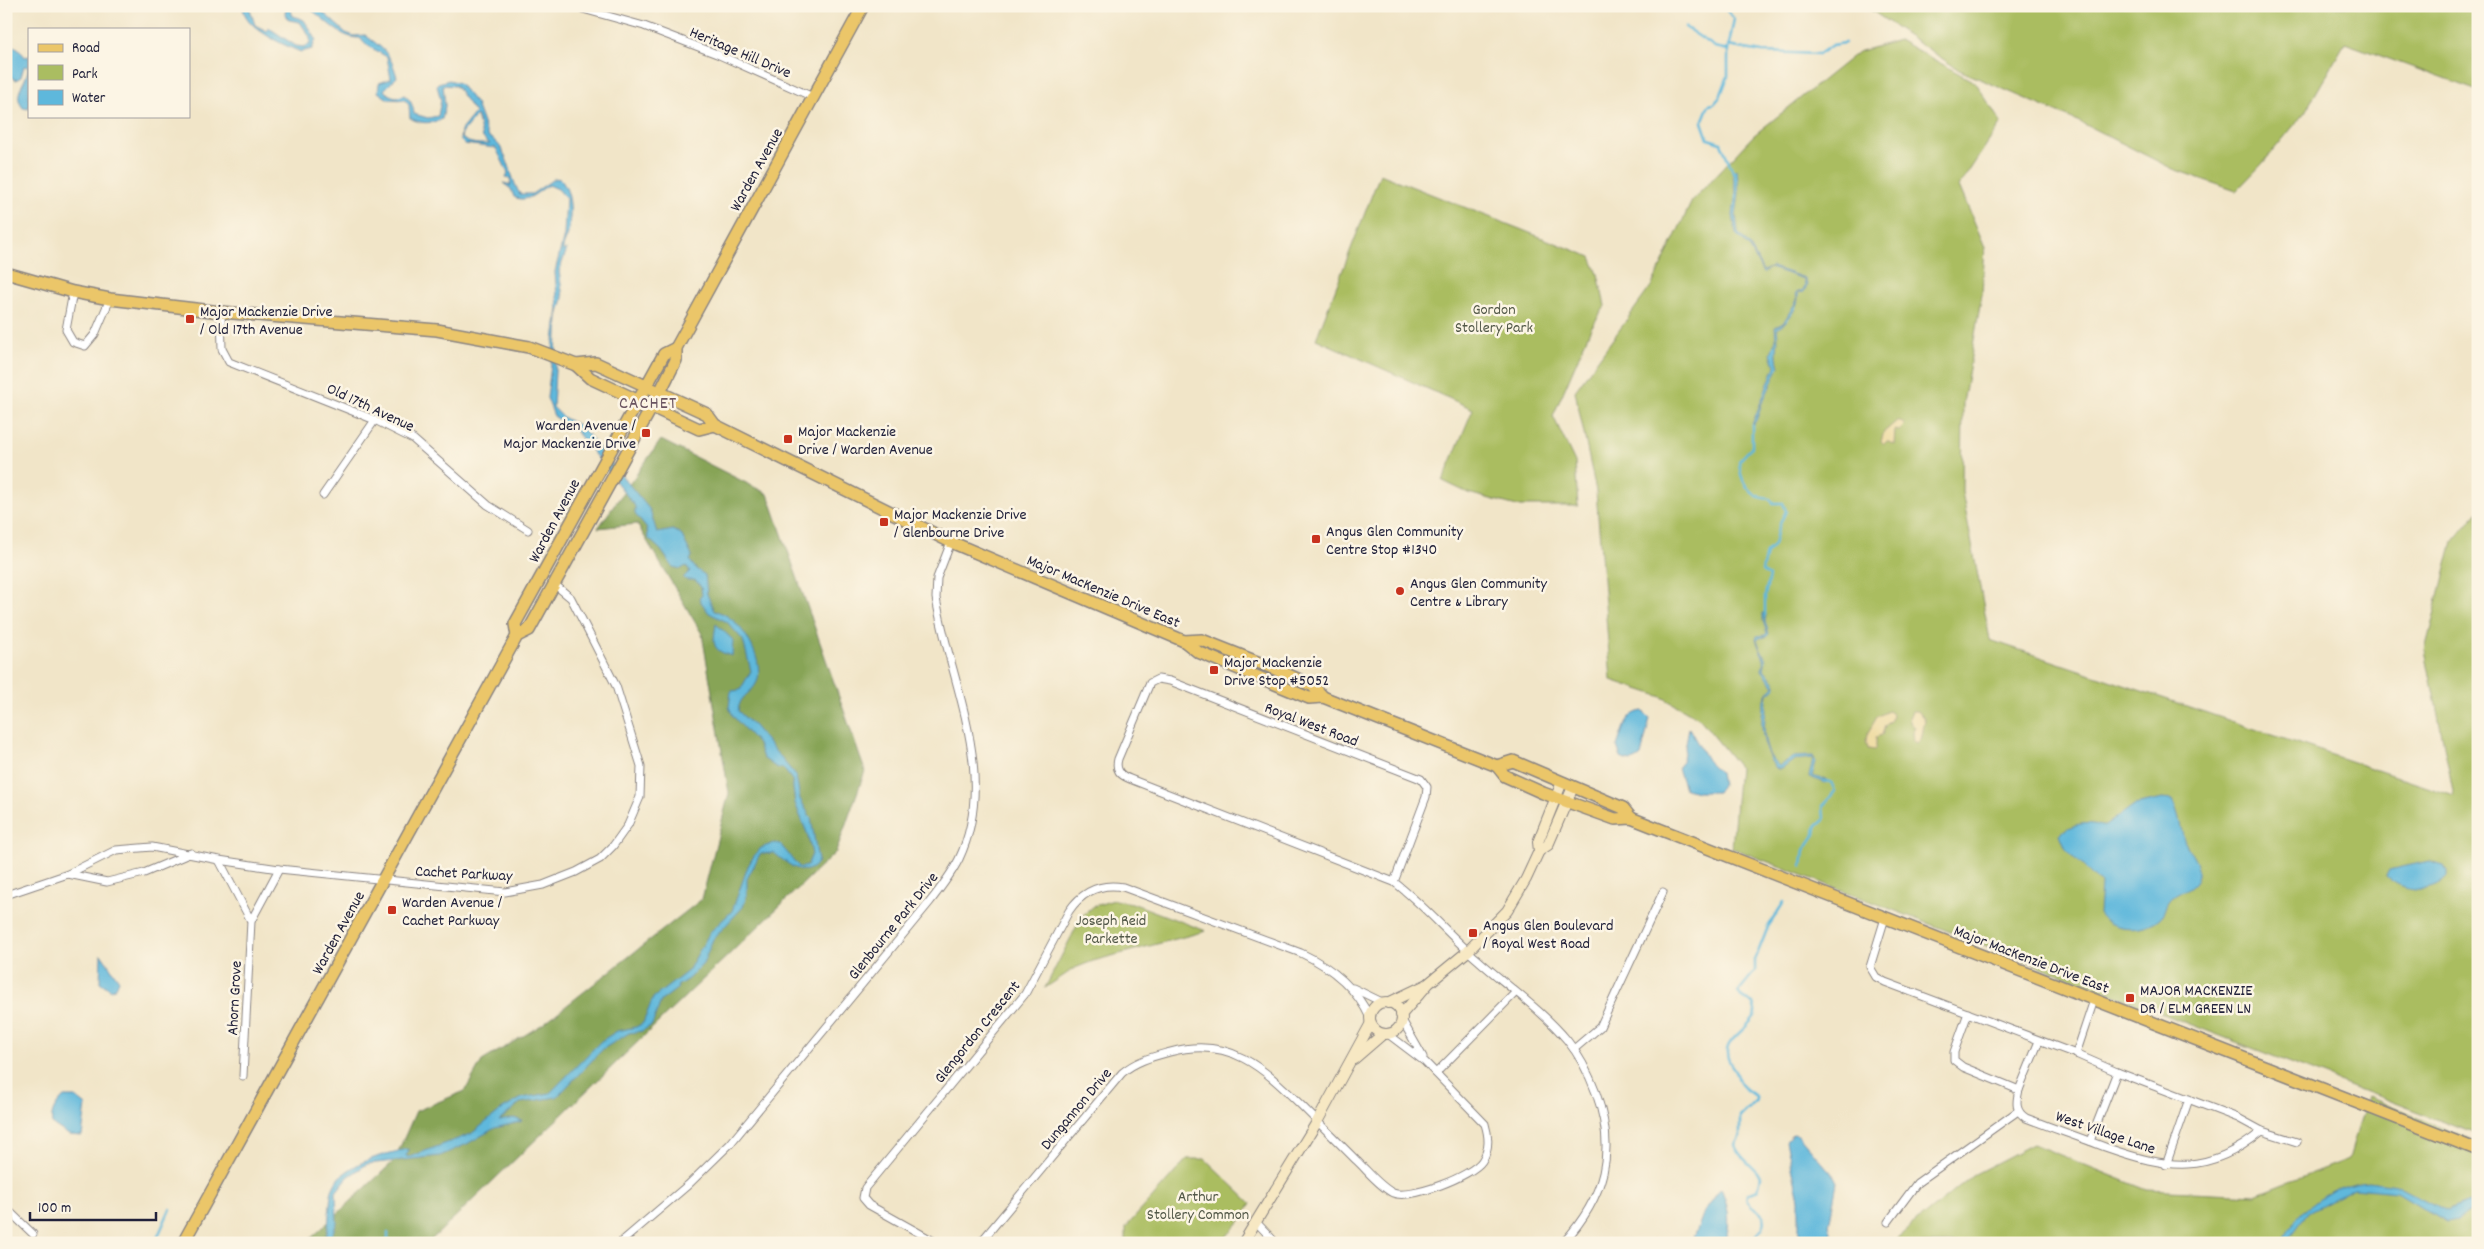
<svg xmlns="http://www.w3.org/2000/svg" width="2484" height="1249" viewBox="0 0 2484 1249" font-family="Dekko,sans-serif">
<rect width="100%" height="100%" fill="#fcf5e5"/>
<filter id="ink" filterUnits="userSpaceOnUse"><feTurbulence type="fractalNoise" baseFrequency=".02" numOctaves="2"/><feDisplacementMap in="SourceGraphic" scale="10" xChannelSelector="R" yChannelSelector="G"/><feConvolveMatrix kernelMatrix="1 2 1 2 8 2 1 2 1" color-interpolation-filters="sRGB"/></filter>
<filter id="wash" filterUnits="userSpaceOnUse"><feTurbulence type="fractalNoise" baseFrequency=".0096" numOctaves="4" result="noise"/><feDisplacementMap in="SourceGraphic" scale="20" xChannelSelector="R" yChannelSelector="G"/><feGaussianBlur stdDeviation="1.12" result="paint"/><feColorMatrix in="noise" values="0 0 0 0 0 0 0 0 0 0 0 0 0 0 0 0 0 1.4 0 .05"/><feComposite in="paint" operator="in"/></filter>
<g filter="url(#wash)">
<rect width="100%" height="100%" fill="#f1e5c8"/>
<g fill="#aabd61" stroke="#66704e">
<polygon points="1865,6 2478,6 2478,91 2345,43 2305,112 2262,164 2236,191 2173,169 2082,123 1959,70"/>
<polygon points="1899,40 1976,83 2001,123 1959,186 1985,247 1982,294 1963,403 1962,492 1990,640 2454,796 2425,650 2453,541 2478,511 2478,1135 1732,848 1739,767 1700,719 1662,697 1611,680 1596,491 1575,391 1652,285 1692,201 1753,136 1858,52"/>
<polygon points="1380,174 1591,257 1598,274 1605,306 1591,328 1553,416 1575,462 1578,506 1517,506 1468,493 1443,481 1473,409 1316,339"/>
<polygon points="1114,900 1132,903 1206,931 1093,961 1075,968 1045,988 1082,916 1094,906"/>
<polygon points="2367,1097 2478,1143 2478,1243 1891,1243 1973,1175 2033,1144 2147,1190 2256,1195 2349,1159"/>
<polygon points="1187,1159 1205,1159 1251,1203 1239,1222 1221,1243 1126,1243 1126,1227"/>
</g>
<polygon fill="#87a457" stroke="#546349" points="661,440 768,494 865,771 836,852 428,1243 306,1243 394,1161 416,1111 465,1091 482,1061 543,1024 702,899 729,793 702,634 637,524 598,528"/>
<g fill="#eeda9e" stroke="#887e6c">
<polygon points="1898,420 1904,424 1904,426 1899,431 1895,430 1894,445 1887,441 1884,444 1881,441 1884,432"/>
<polygon points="1888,711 1892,714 1891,720 1885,726 1882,735 1876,737 1876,748 1874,750 1868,749 1866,740 1867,734 1877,717"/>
<polygon points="1912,711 1918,711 1925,720 1921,740 1917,744 1913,741 1912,732 1915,727 1911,724 1909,718"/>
</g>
<g fill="#5eb8dc" stroke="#406d8c" fill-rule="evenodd">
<path d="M243,6H249L255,25L267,31L269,28L296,46L304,47L310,44V37L300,22L289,20L285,15L286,6H295L291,11L293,16L304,20L316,39L312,49L301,52C284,45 243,28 243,6Z"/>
<path d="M305,6H316L346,33L354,36L365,35C385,50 390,53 397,77L384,90C389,96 397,99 404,95C411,100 413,105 414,114L428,118L438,116L441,100L437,86L438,83L449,80L459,83L476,104L488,137C508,144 509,177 520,194H532L555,178L560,179C573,193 571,215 568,233C567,239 562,245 563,251L567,249L559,271L563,298L558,317L553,407L564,418L582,427L650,510L657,533L673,530L681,534L692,556L690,561L696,569L705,575L707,594L714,611C738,613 766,659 757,682C751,695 740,694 738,711L754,726L796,776L800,799L811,818L818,861C806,882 786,862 774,853L760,854L747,879V895L743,907L713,939L703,964L688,979L677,986L678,988L661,1001L652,1025L642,1031L629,1033L603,1049L557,1097L520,1103L499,1121L514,1118L522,1121L520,1122L495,1128L467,1144L440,1156L367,1164L348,1177L336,1192L337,1223L328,1243H321C329,1235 328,1224 329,1214C330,1208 330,1201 331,1194C338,1164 382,1155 407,1149L409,1150L406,1156L409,1157L471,1134L501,1110L522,1098L550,1093L601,1041L617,1031L636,1027L643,1023L653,998L688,971L710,932L732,911L748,866L754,856L761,848L774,843L780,844L800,868L807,866L812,854L807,833L795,803L792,780L783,768H777L763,758L758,744L733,716L729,707L731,691L740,690L751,671L743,640L727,622L709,613L699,599L702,595L701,587L695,580H687L683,578L690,571L686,566L681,569L673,567L661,550L648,538L647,529L635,514V506L577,432L554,416L547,398L558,308L555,272L564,235L566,198L558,189L549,185C537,191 529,204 514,197L511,189L503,183L511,185L510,178L506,177L508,173L496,148L464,144L460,140L461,130L475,113L456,86L443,85L445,106L442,119C431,124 420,124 410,118L409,105L405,100L388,99L378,92L379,83L391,79L387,57L365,44L360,38C338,39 324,16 305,6ZM477,115L482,137L490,144C481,144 468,145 461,137L463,131Z"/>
<path d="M6,43L18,48L25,57L29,56V109L23,108C11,92 28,83 28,67L24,66L21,77L16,80L6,73Z"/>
<path d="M1737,169L1739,194L1736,215L1738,233L1750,246L1763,271L1772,267L1805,278L1807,285L1804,292L1798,293C1800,306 1788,322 1777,329C1780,345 1774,350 1779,367C1773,378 1770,388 1764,399C1758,409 1760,419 1751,427L1775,366L1771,353L1776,339L1775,327L1783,323L1797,300L1796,293L1803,290L1805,285L1804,279L1773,269L1769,268L1763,273L1749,247L1736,234L1733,215L1736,191L1732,171Z"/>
<path d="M1763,613L1766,614L1765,621L1769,634L1766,637L1759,638L1757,641L1766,659L1764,669L1776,684V687L1768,694C1765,717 1758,750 1779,766L1793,757L1813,756L1816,762L1812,776L1827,780L1826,783L1809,777L1813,758L1794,760L1782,769H1777C1760,754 1755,699 1774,686L1762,670L1764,659L1756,640L1757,636L1765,635L1767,633L1763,621Z"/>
<path d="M716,624L733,640L732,656C711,650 713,644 716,624Z"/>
<path d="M1643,711L1650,718L1641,756C1634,762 1629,762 1621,758L1617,746C1623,731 1625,713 1643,711Z"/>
<polygon points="1689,728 1707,760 1720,773 1722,785 1717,792 1698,792 1685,789 1678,768 1682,763"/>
<path d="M2162,799L2172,800C2178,812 2180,824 2183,836C2186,850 2200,860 2198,875C2195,888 2182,890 2173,897C2166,903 2167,908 2164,913C2152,932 2110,933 2099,914L2101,884L2066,849L2060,834C2067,826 2082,822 2093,824C2098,824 2100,827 2105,826L2134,805Z"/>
<path d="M2429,861L2444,865L2447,871V877C2433,895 2402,892 2386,876L2389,870Z"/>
<polygon points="101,954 119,980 116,987 111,990 100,982"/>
<path d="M64,1097H76L86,1105L82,1136L69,1135L52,1124C50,1113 56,1104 64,1097Z"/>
<polygon points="1793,1134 1798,1135 1834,1176 1837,1182 1829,1225 1834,1243 1799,1243 1799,1199 1786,1141"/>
<path d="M2369,1181L2396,1185L2446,1211L2478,1199V1207L2456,1220L2446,1222L2397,1192L2354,1188L2308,1213L2286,1243H2281C2298,1209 2330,1184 2369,1181Z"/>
<path d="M1721,1188C1728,1206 1733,1225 1723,1243H1692L1704,1212Z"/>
</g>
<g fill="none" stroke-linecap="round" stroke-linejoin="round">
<g stroke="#5eb8dc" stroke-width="2.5">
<polyline points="1723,6 1734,19 1728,50 1728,76 1720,97 1714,104 1709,105 1702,122 1708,139 1721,143 1734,174"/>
<polyline points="1685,27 1715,47 1728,50"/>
<polyline points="1728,46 1762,52 1819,54 1832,45 1845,43"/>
<path d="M1752,425V447L1739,461C1740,480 1748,498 1770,499L1773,503H1783L1786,511L1778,528L1774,545L1766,553L1762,571L1769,576L1765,596V615"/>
<polyline points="1802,866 1804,850 1815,834 1816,827 1824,820 1823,806 1835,791 1831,782 1824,781"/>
<polyline points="155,1243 170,1209"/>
<polyline points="384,1243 388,1239 388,1233"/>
<path d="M1750,1243C1754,1237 1760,1233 1763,1227C1771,1213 1749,1209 1746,1198L1748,1194L1758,1190L1761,1177C1753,1165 1739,1158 1735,1145L1740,1136V1116L1756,1100V1096C1750,1092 1742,1088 1739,1081C1737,1078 1738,1073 1735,1070C1712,1042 1744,1036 1756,1014L1753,1003L1742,998L1738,992L1755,971V960L1768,927L1784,902"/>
</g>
</g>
</g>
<g filter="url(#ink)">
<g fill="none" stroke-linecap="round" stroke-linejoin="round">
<g stroke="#8a8482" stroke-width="9">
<g id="street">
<polyline points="572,6 644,26 717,54 813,97"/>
<polyline points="73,292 66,330 73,342 85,346 95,334 110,299"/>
<polyline points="221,312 222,349 229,362 375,420 413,439 488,505 528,530"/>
<polyline points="323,495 375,420"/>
<polyline points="219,860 251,921 279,869"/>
<polyline points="68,874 107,882 144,873 191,853"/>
<path d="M1394,882L1426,797L1427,787L1421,779L1170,681L1158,679L1150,683L1118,759C1115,770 1120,775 1130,779L1394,882C1424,905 1448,934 1477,959C1506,985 1543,1011 1567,1040C1580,1056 1589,1074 1596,1093C1617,1151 1605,1197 1563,1243"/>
<polyline points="6,895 68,874 116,850 152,847 219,860 279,869 505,892 543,885 576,872 600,859 613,846 628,825 640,797 641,766 616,686 571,598 554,584"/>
<polyline points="1885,918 1870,967 1876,977 1885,982 2076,1054 2117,1072 2238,1118 2262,1131 2297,1142"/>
<polyline points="1353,988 1384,1003"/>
<polyline points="1968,1013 1954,1052 1954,1060 1963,1067 2019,1090 2039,1041"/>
<polyline points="1402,1020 1423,1057"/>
<polyline points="1574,1049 1600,1027 1663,892"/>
<polyline points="2076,1054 2094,1000"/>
<polyline points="1436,1073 1515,993"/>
<polyline points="243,1076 251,921"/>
<path d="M2019,1090C2016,1102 2015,1111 2026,1118C2052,1128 2079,1137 2105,1147C2168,1169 2208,1176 2262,1131"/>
<polyline points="2090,1141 2117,1072"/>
<polyline points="2166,1165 2189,1099"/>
<polyline points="6,1208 33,1234"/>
<polyline points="1888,1222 1917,1183 2018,1111"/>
<polyline points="1257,1223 1276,1243"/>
<path d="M620,1243L688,1185L730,1144L929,903C940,889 951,875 959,859C999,775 950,682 936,598L937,578L951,542"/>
<path d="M937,1243L869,1205L863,1198L865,1188L1025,994L1069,911C1082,892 1100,883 1123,887L1301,953C1331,967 1356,987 1370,1018"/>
<path d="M980,1243L1122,1073C1136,1061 1152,1057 1170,1052C1230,1036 1262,1067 1302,1106C1320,1124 1338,1142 1356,1160C1367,1170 1379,1186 1393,1193C1410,1200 1472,1176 1482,1161C1490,1149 1489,1137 1485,1124L1425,1062L1388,1034"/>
</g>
</g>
<g stroke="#8a8482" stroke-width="12">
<g id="secondary">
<polyline points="1539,851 1548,845 1573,787"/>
<circle cx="1386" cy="1018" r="16"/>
<polyline points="1388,1003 1426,985"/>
<polyline points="1401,1015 1429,983 1468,951 1507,911 1526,879 1539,851 1538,842 1562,782"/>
<polyline points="1354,1059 1383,1034"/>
<polyline points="1243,1243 1317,1122 1371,1023"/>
</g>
</g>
<g stroke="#8a8482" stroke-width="14">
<g id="primary">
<polyline points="6,273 73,292 110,299 221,312 437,330 529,347 576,365 590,378 699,429 715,425"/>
<polyline points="576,365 596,363 707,414 715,425 951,542 1184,641 1198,652 1309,698 1323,697 1497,766 1505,776 1543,793 1615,819 1631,818 2478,1150"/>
<polyline points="517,636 515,624 664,354 676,348"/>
<polyline points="1184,641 1202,640 1275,669 1313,686 1323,697"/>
<polyline points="1497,766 1513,761 1623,808 1631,818"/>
<polyline points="183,1243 517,636 529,630 660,392 676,360 676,348 863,6"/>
</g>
</g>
<use href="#street" stroke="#fff" stroke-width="7"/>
<use href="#secondary" stroke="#f7e8c3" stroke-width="10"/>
<use href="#primary" stroke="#ebc669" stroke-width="11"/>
</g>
</g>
<g fill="#c8321e" stroke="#fcf5e5" stroke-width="2">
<rect x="185" y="314" width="10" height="10" rx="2.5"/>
<rect x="641" y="428" width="10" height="10" rx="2.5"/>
<rect x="783" y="434" width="10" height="10" rx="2.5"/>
<rect x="879" y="517" width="10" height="10" rx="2.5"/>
<rect x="1311" y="534" width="10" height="10" rx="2.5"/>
<circle cx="1400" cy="591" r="5"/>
<rect x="1209" y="665" width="10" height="10" rx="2.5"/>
<rect x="387" y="905" width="10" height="10" rx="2.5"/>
<rect x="1468" y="928" width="10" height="10" rx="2.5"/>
<rect x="2125" y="993" width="10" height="10" rx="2.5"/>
</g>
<g text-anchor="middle" stroke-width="5" stroke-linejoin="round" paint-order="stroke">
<g font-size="16" fill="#22223b" stroke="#fcf5e5">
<text transform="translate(741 51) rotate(23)" y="6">Heritage Hill Drive</text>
<text transform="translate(755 169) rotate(-61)" y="6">Warden Avenue</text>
<text transform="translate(371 406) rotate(25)" y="6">Old 17th Avenue</text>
<text transform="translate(553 520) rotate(-62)" y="6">Warden Avenue</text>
<text transform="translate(1104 590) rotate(23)" y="6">Major MacKenzie Drive East</text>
<text transform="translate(1312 723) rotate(21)" y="6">Royal West Road</text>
<text transform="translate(464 872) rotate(3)" y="6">Cachet Parkway</text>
<text transform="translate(892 925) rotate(-51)" y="6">Glenbourne Park Drive</text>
<text transform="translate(337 932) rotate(-61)" y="6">Warden Avenue</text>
<text transform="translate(2032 958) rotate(21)" y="6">Major MacKenzie Drive East</text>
<text transform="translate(233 998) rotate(-87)" y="6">Ahorn Grove</text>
<text transform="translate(976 1031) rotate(-51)" y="6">Glengordon Crescent</text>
<text transform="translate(1075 1108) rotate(-50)" y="6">Dungannon Drive</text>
<text transform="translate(2106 1131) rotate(19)" y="6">West Village Lane</text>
</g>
<g font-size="16" fill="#525848" stroke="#fcf5e5">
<text x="1494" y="314">Gordon<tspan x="1494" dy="18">Stollery Park</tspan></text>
<text x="1111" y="925">Joseph Reid<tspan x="1111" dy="18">Parkette</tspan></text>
<text x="1198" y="1201">Arthur<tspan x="1198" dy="18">Stollery Common</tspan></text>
</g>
<g font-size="16" fill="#22223b" stroke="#fcf5e5" text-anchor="start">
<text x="200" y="316">Major Mackenzie Drive<tspan x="200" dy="18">/ Old 17th Avenue</tspan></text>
<text x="636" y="430" text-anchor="end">Warden Avenue /<tspan x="636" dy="18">Major Mackenzie Drive</tspan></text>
<text x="798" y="436">Major Mackenzie<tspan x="798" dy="18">Drive / Warden Avenue</tspan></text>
<text x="894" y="519">Major Mackenzie Drive<tspan x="894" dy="18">/ Glenbourne Drive</tspan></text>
<text x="1326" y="536">Angus Glen Community<tspan x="1326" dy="18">Centre Stop #1340</tspan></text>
<text x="1410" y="588">Angus Glen Community<tspan x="1410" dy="18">Centre &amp; Library</tspan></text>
<text x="1224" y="667">Major Mackenzie<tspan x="1224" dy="18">Drive Stop #5052</tspan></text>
<text x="402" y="907">Warden Avenue /<tspan x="402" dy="18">Cachet Parkway</tspan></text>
<text x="1483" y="930">Angus Glen Boulevard<tspan x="1483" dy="18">/ Royal West Road</tspan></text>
<text x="2140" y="995">MAJOR MACKENZIE<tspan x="2140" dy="18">DR / ELM GREEN LN</tspan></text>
</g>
<g font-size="18" letter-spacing="1" fill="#6a5460" stroke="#fcf5e5">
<text x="648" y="408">CACHET</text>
</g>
</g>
<rect width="2484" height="1249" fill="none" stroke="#fcf5e5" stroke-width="25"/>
<rect x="28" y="28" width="162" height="90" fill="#fcf5e5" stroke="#a5a1a1"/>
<rect x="38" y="44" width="25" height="8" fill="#ebc669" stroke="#a5a1a1"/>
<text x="72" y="52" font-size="15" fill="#22223b">Road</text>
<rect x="38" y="65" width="25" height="15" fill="#aabd61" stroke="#a5a1a1"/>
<text x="72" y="78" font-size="15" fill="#22223b">Park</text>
<rect x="38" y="90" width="25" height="15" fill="#5eb8dc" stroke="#a5a1a1"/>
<text x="72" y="102" font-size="15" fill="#22223b">Water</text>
<path d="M30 1212v8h126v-8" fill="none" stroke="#22223b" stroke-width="2.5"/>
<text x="38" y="1212" font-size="15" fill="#22223b" stroke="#fcf5e5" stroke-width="4" paint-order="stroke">100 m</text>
</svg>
